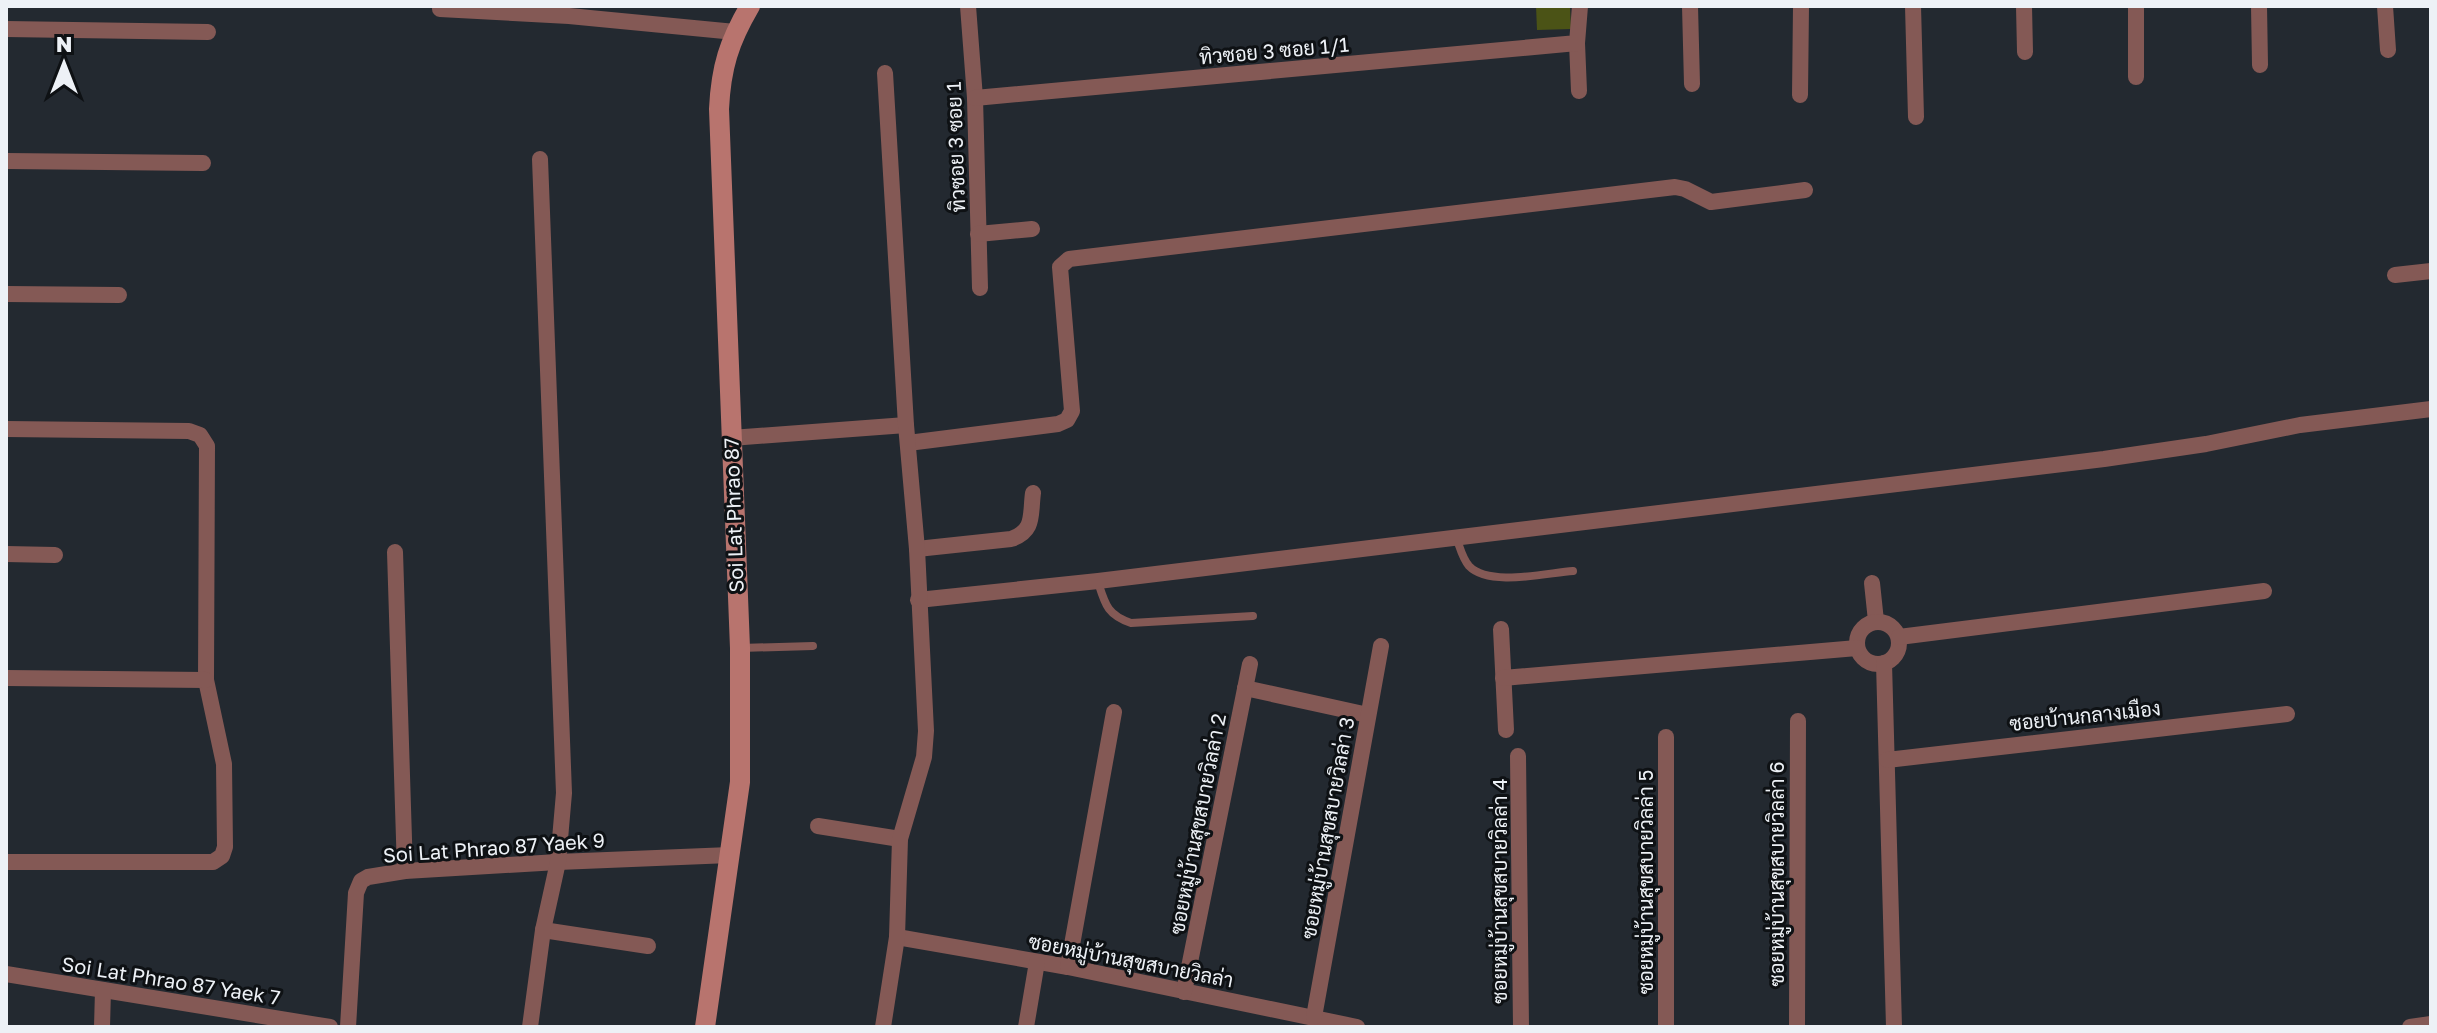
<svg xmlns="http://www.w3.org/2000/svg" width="2437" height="1033" viewBox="0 0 2437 1033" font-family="'Golos Text',Sarabun,sans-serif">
<rect width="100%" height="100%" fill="#232930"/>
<polygon fill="#4b5316" points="1536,6 1570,6 1571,29 1537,30"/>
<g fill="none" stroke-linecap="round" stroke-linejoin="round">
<g stroke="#845955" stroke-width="8">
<path d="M1456,537C1460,547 1462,558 1469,566C1489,587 1546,573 1573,571"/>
<path d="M1098,582C1105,604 1107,615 1131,623L1253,616"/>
<polyline points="741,648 813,646"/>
</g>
<g stroke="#845955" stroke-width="16">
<polyline points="968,6 975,98 980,288"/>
<polyline points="1690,6 1692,84"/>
<polyline points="1913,6 1916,117"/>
<polyline points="2024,6 2025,52"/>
<polyline points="2259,6 2260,65"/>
<polyline points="2385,6 2388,50"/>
<polyline points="440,9 569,16 735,32"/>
<polyline points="6,29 208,32"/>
<polyline points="1577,43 1579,91"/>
<polyline points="2136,77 2136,6"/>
<polyline points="1800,95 1801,6"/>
<polyline points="975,98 1577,43 1580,6"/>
<polyline points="6,161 203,163"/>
<polyline points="978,234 1032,229"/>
<polyline points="2395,275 2431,271"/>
<polyline points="6,294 119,295"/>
<polyline points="6,429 189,431 200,435 207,446 206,680 224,764 225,847 222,856 213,862 6,862"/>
<polyline points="731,438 906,425"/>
<polyline points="908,443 1058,424 1067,420 1072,411 1060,267 1069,259 1675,187 1685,189 1711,202 1805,190"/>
<path d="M917,549L1011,539C1035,531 1030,515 1033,493"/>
<polyline points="395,552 405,871"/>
<polyline points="6,554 55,555"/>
<polyline points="1872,583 1876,621"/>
<polyline points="918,600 1098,581 2104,459 2206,444 2300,425 2431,409"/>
<circle cx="1878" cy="643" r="21"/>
<polyline points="1501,629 1506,730"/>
<polyline points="1899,637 2264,591"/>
<polyline points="1884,663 1894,1027"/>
<polyline points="6,678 206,680"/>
<polyline points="1503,678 1857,648"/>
<polyline points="1245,688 1368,715"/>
<polyline points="1666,737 1666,1027"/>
<polyline points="1518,756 1521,1027"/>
<polyline points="1887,760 2287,714"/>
<polyline points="818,826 900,839"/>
<polyline points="543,930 648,946"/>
<polyline points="897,937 1068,967 1357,1027"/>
<polyline points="1068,967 1114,712"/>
<polyline points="6,974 330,1027"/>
<polyline points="1184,992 1250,664"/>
<polyline points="1314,1017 1381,646"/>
<polyline points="102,1027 103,990"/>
<polyline points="348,1027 356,893 361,881 368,877 405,871 558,862 730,855"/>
<polyline points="530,1027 543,930 558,862 564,793 540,159"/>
<polyline points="883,1027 897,937 900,839 924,757 926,731 917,549 906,425 885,73"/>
<polyline points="1026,1027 1037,962"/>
<polyline points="1797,1027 1798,721"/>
<polyline points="2410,1027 2431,1024"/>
</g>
<path stroke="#b8746e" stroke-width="20" d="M705,1027L740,782V648L719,109C721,67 729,42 750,6"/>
</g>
<g text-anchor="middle" stroke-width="6" stroke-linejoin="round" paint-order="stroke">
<g font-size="20" fill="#edf1f6" stroke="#0e1114">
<text transform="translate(1274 51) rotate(-5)" y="7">ทิวซอย 3 ซอย 1/1</text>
<text transform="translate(956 147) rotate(-92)" y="7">ทิวซอย 3 ซอย 1</text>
<text transform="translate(734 515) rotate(-92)" y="7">Soi Lat Phrao 87</text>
<text transform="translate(2085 716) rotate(-6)" y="7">ซอยบ้านกลางเมือง</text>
<text transform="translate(1198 824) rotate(-79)" y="7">ซอยหมู่บ้านสุขสบายวิลล่า 2</text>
<text transform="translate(1328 828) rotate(-80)" y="7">ซอยหมู่บ้านสุขสบายวิลล่า 3</text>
<text transform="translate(494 848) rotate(-4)" y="7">Soi Lat Phrao 87 Yaek 9</text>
<text transform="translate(1777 874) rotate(-90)" y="7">ซอยหมู่บ้านสุขสบายวิลล่า 6</text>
<text transform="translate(1646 882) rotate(-90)" y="7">ซอยหมู่บ้านสุขสบายวิลล่า 5</text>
<text transform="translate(1500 891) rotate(-90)" y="7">ซอยหมู่บ้านสุขสบายวิลล่า 4</text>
<text transform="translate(1131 961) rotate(11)" y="7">ซอยหมู่บ้านสุขสบายวิลล่า</text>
<text transform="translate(171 981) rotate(9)" y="7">Soi Lat Phrao 87 Yaek 7</text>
</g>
</g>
<rect width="2437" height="1033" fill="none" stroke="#edf1f6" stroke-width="16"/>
<g transform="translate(64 64)" stroke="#0e1114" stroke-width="6" paint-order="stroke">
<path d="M0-6L14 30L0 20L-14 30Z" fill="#edf1f6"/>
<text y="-12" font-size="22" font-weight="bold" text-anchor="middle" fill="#edf1f6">N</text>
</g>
</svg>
